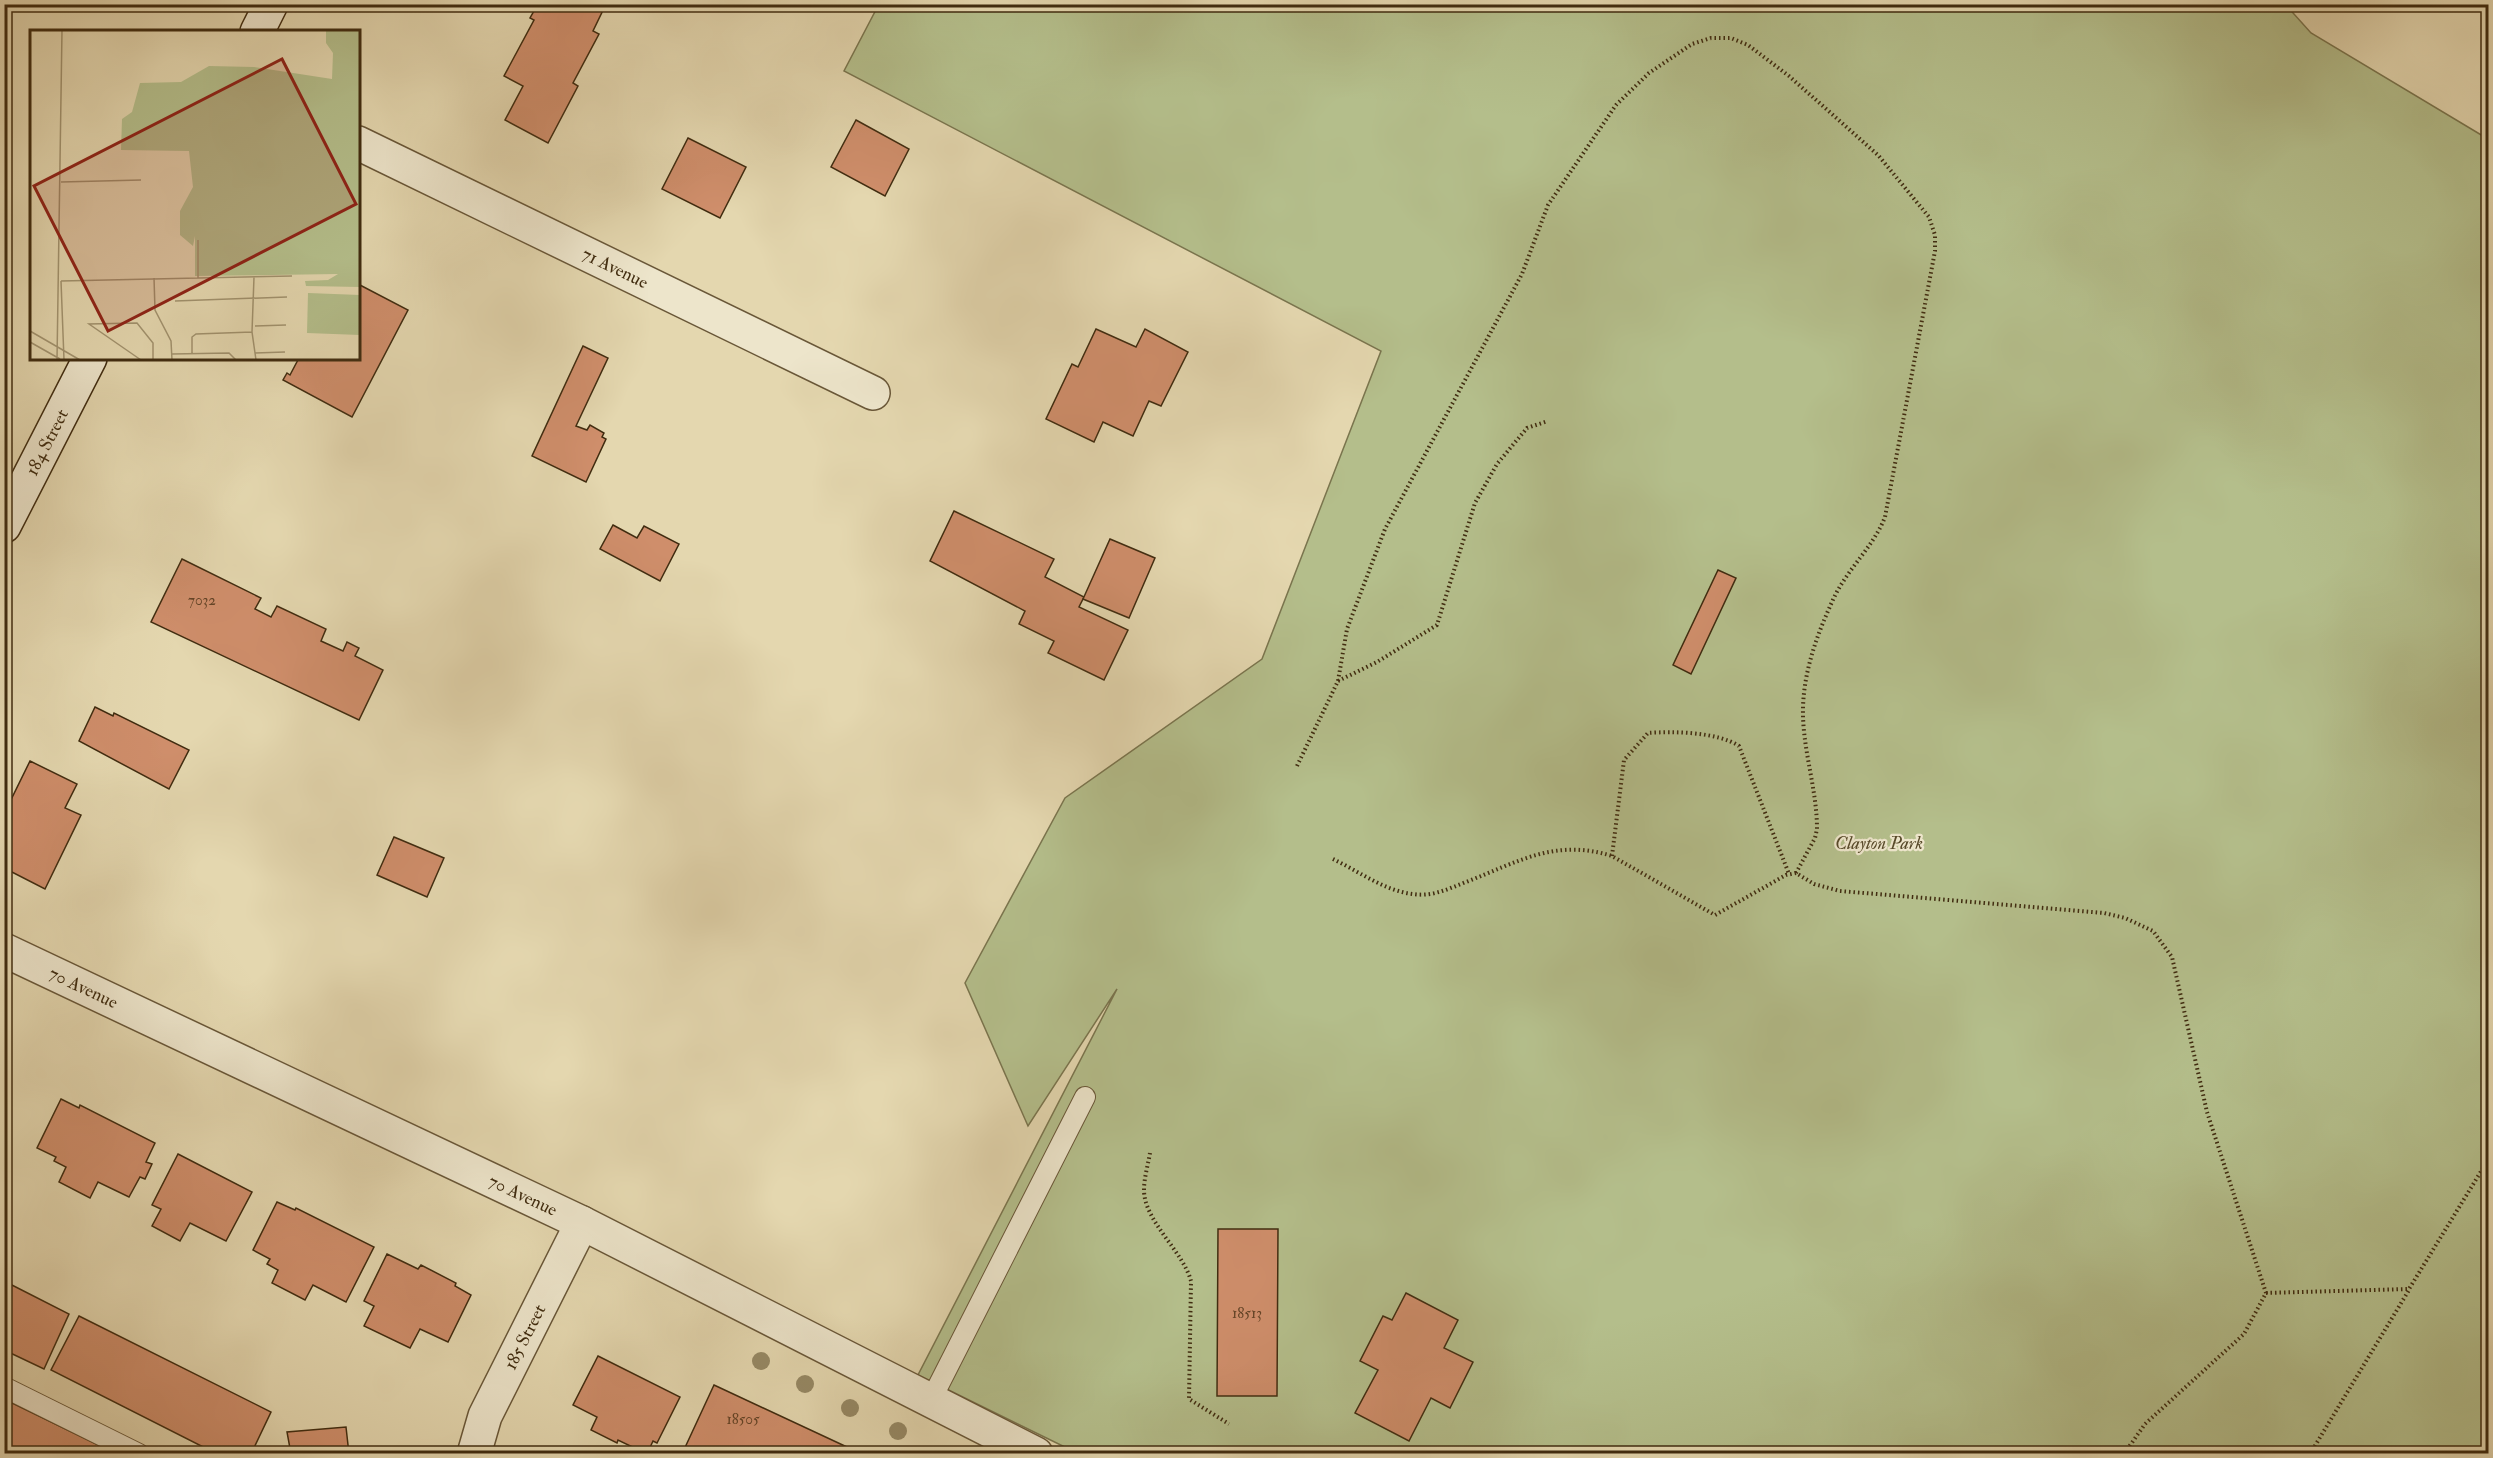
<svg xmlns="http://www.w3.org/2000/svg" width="2493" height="1458" viewBox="0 0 2493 1458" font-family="'IM FELL Double Pica',serif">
<rect width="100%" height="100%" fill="#e4d7af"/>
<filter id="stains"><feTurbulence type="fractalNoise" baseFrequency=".00333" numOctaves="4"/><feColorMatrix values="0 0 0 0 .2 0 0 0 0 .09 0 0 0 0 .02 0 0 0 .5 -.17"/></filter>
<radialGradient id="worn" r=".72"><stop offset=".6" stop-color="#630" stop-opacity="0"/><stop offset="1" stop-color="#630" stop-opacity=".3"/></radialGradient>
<polygon fill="#b4be8b" stroke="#7a754e" stroke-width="1.5" points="879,4 2285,4 2311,33 2488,139 2488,1453 1077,1453 918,1375 1117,989 1028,1126 965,983 1065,798 1262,659 1381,351 844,71"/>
<g fill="#cf8e6b" stroke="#402c10" stroke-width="1.5">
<polygon points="538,4 606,4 593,31 599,34 573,83 578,86 548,143 505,120 523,86 504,76 534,20 530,18"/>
<polygon points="856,120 909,149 885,196 831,167"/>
<polygon points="688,138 746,167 720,218 662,189"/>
<polygon points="358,284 408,310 352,417 283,380 287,373 290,375 299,358 358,358"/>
<polygon points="1096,329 1136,347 1145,329 1188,352 1161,406 1149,401 1133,436 1103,422 1094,442 1046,419 1072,364 1078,367"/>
<polygon points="583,346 608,358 576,426 587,430 590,425 604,433 602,437 606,439 586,482 532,456"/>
<polygon points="954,511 1054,559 1045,577 1084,597 1079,607 1128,630 1104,680 1048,653 1054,641 1019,624 1025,611 930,561"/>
<polygon points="613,525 637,538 644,526 679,544 660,581 600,549"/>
<polygon points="1110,539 1155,558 1129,618 1083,599"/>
<polygon points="182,559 261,598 255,609 271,617 277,606 326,629 321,641 343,651 347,642 359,648 355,656 383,670 359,720 151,622"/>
<polygon points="1718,570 1736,578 1691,674 1673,665"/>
<polygon points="95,707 113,716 114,713 189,750 169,789 79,741"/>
<polygon points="30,761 77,784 65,808 81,815 45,889 4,868 4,814"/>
<polygon points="394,837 444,858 427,897 377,875"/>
<polygon points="61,1099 79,1108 80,1105 155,1143 146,1162 152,1164 145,1179 140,1177 129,1197 98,1182 90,1198 59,1182 66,1167 54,1161 56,1157 37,1148"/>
<polygon points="178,1154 252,1192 226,1241 190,1223 180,1241 152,1226 161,1209 152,1205"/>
<polygon points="277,1202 295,1210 296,1208 374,1247 346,1302 313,1285 305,1300 272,1283 278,1270 267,1264 270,1259 253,1250"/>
<polygon points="1218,1229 1278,1229 1277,1396 1217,1396"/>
<polygon points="387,1254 418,1269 421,1265 456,1283 455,1286 471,1295 448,1342 420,1329 410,1348 364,1326 374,1306 364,1301"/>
<polygon points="4,1281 69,1314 44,1369 4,1350"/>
<polygon points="1406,1293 1458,1320 1444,1348 1473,1362 1450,1408 1431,1398 1409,1441 1355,1413 1378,1370 1360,1361 1383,1316 1392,1320"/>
<polygon points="79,1316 271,1412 251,1454 217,1454 51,1370"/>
<polygon points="598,1356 680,1397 657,1443 653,1441 647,1454 618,1440 617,1443 591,1430 597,1417 573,1405"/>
<polygon points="714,1385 862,1454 682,1454"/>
<polygon points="4,1399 117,1454 4,1454"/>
<polygon points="346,1427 349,1454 291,1454 287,1432"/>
</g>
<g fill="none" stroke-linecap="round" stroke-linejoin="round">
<g stroke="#695738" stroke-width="22">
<g id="service">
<polyline points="4,1387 139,1454"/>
<polyline points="930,1402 1085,1097"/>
</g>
</g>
<g stroke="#695738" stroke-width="36">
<g id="minor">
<path id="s1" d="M358,143L873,393"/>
<path id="s2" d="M4,950L582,1223L1036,1454"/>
<path id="s3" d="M474,1454L485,1416L582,1223"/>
</g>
</g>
<g stroke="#402c10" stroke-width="36">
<g id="secondary">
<polyline points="257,32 271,4"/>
<path id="s4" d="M4,526L90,358"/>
</g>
</g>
<g stroke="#402c10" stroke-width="4" stroke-dasharray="1.5 3" stroke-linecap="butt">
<polyline points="1338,681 1377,662 1437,625 1475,503 1497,464 1527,428 1548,421"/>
<path d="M1297,766L1338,681L1347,629L1385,529L1522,274L1548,205L1616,105L1649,73L1692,44L1711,38H1731L1748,45L1789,76L1878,155L1929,217L1935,235V251L1885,517C1873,548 1845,571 1832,602C1816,637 1802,676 1803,716C1804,754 1817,791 1817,829L1815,838L1796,873"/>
<path d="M1612,856L1624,760L1648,733C1673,731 1718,732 1739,746L1789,874"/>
<path d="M1333,859C1358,871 1385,891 1413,894C1432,897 1448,889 1466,882C1518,862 1555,838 1612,856L1715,915L1786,875L1796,873L1814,884L1840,891L2104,913L2125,918L2153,931L2172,957L2207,1112L2266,1293L2244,1334L2145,1424L2124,1454"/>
<path d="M1150,1153C1148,1165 1144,1178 1144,1190C1144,1221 1183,1251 1191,1281L1189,1399L1229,1424"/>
<polyline points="2266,1293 2409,1289 2488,1160"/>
<polyline points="2310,1454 2409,1290"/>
</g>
<use href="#service" stroke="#ede5cb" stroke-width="20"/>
<use href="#minor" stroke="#ede5cb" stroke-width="33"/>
<use href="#secondary" stroke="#ede5cb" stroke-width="33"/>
</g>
<g fill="#968965">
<circle cx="761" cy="1361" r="9"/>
<circle cx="805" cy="1384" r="9"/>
<circle cx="850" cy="1408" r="9"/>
<circle cx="898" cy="1431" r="9"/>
</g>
<g text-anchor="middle" stroke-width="4.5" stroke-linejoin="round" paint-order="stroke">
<g font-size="15" fill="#644427">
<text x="202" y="605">7032</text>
<text x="1247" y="1318">18513</text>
<text x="743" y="1424">18505</text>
</g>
<g font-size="18" fill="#402c10" stroke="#ede5cb">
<text dy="6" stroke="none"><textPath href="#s1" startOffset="286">71 Avenue</textPath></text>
<text dy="6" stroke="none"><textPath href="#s4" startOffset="94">184 Street</textPath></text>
<text dy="6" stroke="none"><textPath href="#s2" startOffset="88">70 Avenue</textPath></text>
<text dy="6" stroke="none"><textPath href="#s2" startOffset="574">70 Avenue</textPath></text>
<text dy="6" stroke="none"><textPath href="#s3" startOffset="128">185 Street</textPath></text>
</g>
<g font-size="18" font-style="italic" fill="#574929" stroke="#ede5cb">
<text x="1879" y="849">Clayton Park</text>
</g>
</g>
<g transform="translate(30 30)">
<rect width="330" height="330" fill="#e4d7af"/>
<path d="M296,0H330V257L276,256L275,251L298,250L308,244L165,246V206L163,216L150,205V181L163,157L159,121L91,120L92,89L102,82L110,53L151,52L179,36L224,37L302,49L303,23L296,13ZM278,263L330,265V305L277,303Z" fill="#b4be8b"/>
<path fill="none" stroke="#a2936f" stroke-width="1.5" d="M31,152L111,150M168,210V248M124,248L125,280L141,311L142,330M31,251L262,246M31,251L34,330M145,271L257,267M225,296L256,295M0,301L50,330M222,302L224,247M0,312L30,329M225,323L255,322M142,324L199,323L206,330M162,324V307L166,304L222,302L226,330M27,330L32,0M111,330L59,294L107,293L123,313V330"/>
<path fill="#8f2418" fill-opacity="0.15" stroke="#8f2418" stroke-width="3" d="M252,29L326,174L78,301L4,156Z"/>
<rect width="330" height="330" fill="none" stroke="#402c10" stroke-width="3"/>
</g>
<rect width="2493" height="1458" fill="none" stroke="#e4d7af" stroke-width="24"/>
<rect x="6" y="6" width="2481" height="1446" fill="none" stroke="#402c10" stroke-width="3"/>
<rect x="12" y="12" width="2469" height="1434" fill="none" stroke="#402c10" stroke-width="1.5"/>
<rect width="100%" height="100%" filter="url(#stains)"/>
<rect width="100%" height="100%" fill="url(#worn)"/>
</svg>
